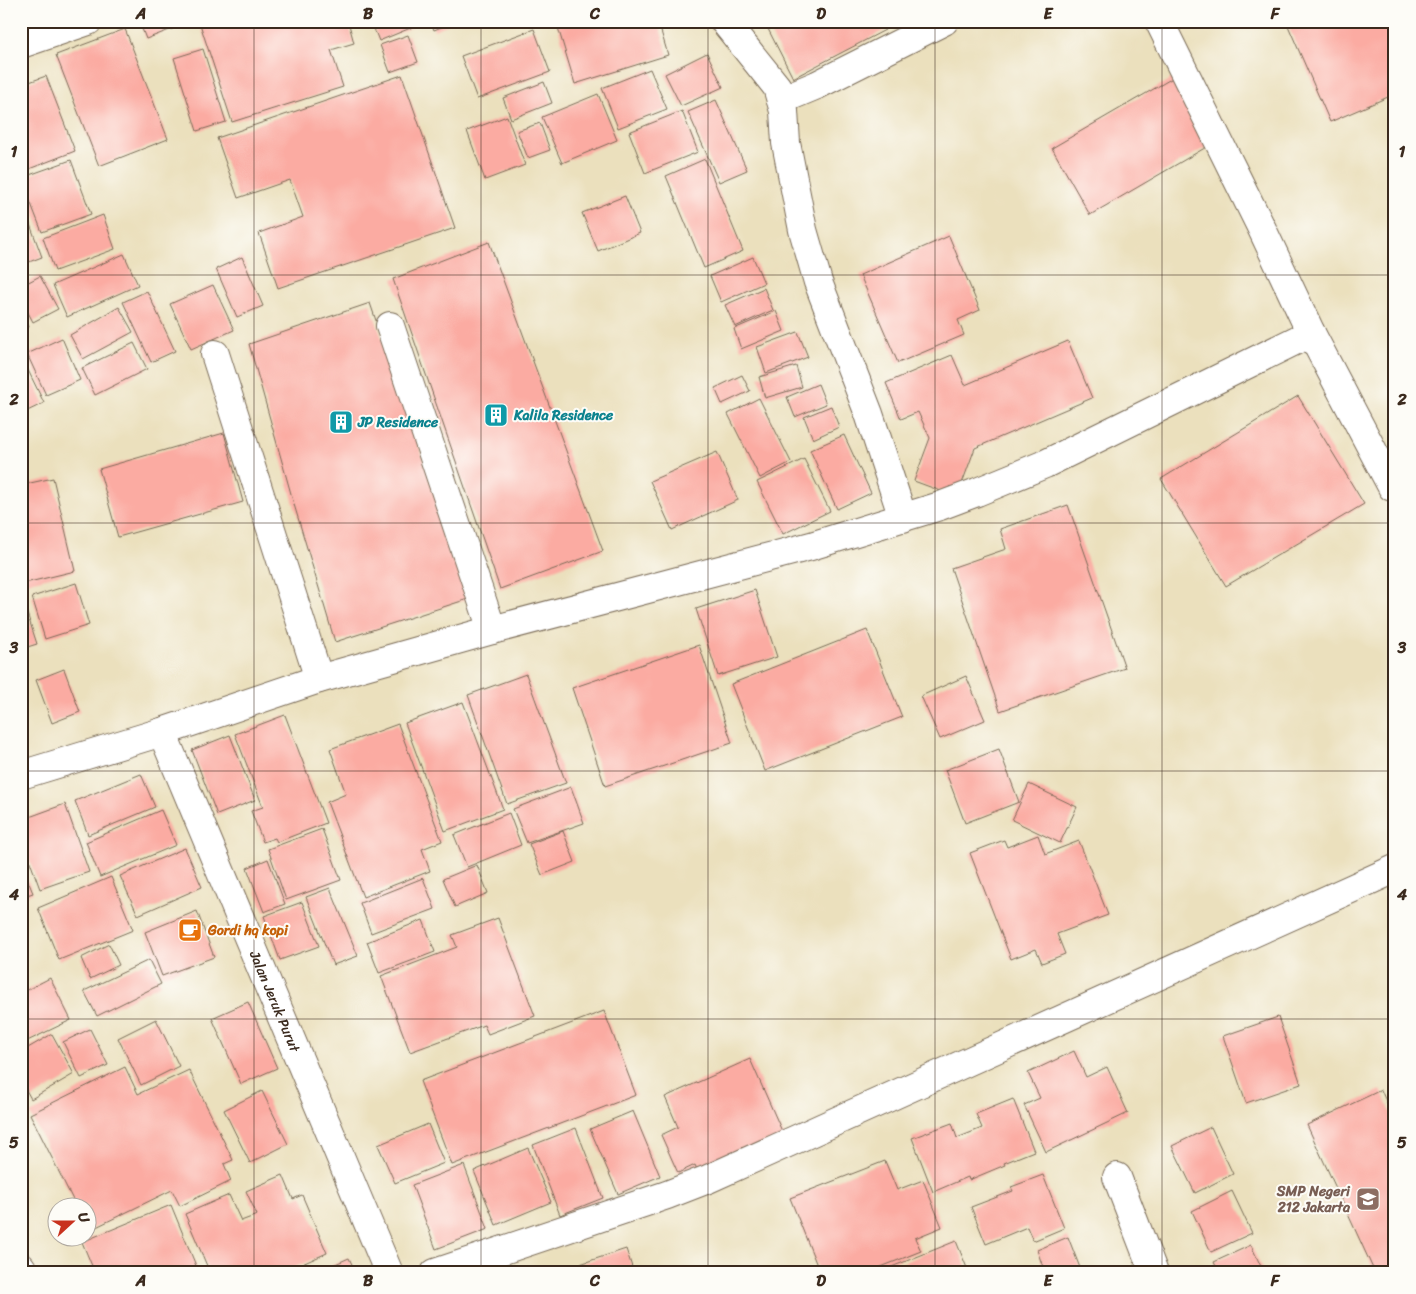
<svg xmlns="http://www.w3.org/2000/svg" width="1416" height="1294" viewBox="0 0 1416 1294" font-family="Sriracha,sans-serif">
<rect width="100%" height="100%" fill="#fdfcf7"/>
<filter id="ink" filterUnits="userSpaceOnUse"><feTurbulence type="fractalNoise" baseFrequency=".02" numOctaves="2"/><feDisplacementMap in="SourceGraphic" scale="10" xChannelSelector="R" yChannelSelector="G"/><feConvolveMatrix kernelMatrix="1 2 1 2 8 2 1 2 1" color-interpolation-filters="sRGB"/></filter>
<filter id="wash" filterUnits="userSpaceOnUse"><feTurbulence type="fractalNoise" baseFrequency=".0096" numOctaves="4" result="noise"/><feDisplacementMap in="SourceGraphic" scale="20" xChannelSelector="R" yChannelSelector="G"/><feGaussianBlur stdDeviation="1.12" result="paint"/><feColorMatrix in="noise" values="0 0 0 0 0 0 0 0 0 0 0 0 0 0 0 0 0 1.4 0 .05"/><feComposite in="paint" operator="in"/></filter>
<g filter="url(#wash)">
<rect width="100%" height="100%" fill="#ebe0bd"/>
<g id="blocks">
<g fill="#fbaba2">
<polygon points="139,21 193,21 146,39"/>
<polygon points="199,21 348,21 354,43 331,50 343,87 232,122"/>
<polygon points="371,21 410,21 413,27 379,41"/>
<polygon points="430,21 456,21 434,30"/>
<polygon points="556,21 658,21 668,55 575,84"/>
<polygon points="764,21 880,21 885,30 793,78"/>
<polygon points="1286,21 1395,21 1395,94 1330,122"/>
<polygon points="125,29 168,139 99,166 56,55"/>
<polygon points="534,29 550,72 477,99 461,56"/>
<polygon points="408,35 418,62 390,72 380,45"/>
<polygon points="203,49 226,122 197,131 174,58"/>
<polygon points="707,53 723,87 681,106 665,74"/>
<polygon points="650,69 667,109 618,128 602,88"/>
<polygon points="402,75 455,228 278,288 259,233 303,217 290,180 238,198 217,138"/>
<polygon points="46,76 75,151 29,169 21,148 21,85"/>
<polygon points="1176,76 1215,142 1090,215 1052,148"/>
<polygon points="544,82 552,103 511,119 503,98"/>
<polygon points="598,94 617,140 562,163 542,117"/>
<polygon points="716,100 747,170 719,182 688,112"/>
<polygon points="682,111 698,152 645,173 629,132"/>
<polygon points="507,116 525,165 485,180 467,131"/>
<polygon points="540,123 550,150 528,158 517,131"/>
<polygon points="705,159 743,251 704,268 666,176"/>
<polygon points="71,160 91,214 42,232 21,178"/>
<polygon points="625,196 640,233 598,251 582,213"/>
<polygon points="24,208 42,257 21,265 21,209"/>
<polygon points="103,215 115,249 55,271 43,238"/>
<polygon points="949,236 980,310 958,320 964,335 898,363 860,275"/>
<polygon points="489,242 603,551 500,589 393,279"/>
<polygon points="124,254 138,285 67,317 53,285"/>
<polygon points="242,257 263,306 237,317 216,269"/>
<polygon points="753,257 764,283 721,302 710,276"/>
<polygon points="40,276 58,309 33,322 21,299 21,286"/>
<polygon points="213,285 234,330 191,349 170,304"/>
<polygon points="764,288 773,310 735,327 725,305"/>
<polygon points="147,291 175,351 151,362 123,302"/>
<polygon points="370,303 471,598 335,642 293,501 249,344"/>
<polygon points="119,307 133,332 83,359 70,335"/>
<polygon points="21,310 29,327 21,331"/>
<polygon points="776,311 784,331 741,349 734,329"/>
<polygon points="798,332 808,357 766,373 757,347"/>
<polygon points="62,338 80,380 46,395 27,354"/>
<polygon points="1068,341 1092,398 975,448 957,497 914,481 930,438 918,412 901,419 886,383 952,355 965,385"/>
<polygon points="134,343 147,369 95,395 82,368"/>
<polygon points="796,366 802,387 765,398 759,377"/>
<polygon points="27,368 44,403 21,414 21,371"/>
<polygon points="742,375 750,391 722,404 715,388"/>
<polygon points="818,384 826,404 795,417 787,397"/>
<polygon points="1298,396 1364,504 1226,586 1161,479"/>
<polygon points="759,398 791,462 760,478 728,414"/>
<polygon points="831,406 839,427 813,439 804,417"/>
<polygon points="224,433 243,502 118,537 99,469"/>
<polygon points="844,435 871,493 837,509 810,450"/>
<polygon points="717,452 738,500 672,530 650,481"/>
<polygon points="804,459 830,511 783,534 757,482"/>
<polygon points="53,478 75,571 21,584 21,485"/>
<polygon points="1068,505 1125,668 1000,711 951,568 1006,549 1000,529"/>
<polygon points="76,583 89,625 45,639 32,597"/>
<polygon points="755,590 777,657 718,676 696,609"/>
<polygon points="23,601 37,644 21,649 21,602"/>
<polygon points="867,630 902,717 765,771 731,684"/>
<polygon points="699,645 732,743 605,786 572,688"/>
<polygon points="64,669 80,712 52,723 36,680"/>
<polygon points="526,674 566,783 507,804 468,695"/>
<polygon points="966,676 985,720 940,739 921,696"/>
<polygon points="463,702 503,809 445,831 405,723"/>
<polygon points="285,715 326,823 277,842 275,838 263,842 251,811 263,807 235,734"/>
<polygon points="398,724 442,841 422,849 430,871 363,897 327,802 346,794 330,749"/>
<polygon points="230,735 255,800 217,815 192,750"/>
<polygon points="999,749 1019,802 965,823 945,770"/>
<polygon points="141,774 155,807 88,835 75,801"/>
<polygon points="1029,784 1077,807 1060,843 1012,820"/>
<polygon points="571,787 584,823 527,843 513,809"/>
<polygon points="65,804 89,872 40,889 21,837 21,820"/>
<polygon points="161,810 176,845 100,877 86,842"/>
<polygon points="509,813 521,845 467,867 454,835"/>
<polygon points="322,829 341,880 286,900 268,849"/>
<polygon points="563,831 575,862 542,875 529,844"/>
<polygon points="1038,835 1045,854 1079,841 1108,915 1057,934 1065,954 1042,963 1036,949 1011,959 970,853 1004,840 1007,847"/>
<polygon points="185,848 202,887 138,915 120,876"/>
<polygon points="268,859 285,904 264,912 247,868"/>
<polygon points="21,864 33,893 21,897"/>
<polygon points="477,865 488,893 455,907 443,879"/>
<polygon points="111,877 133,930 59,960 38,908"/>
<polygon points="423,878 435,909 371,933 360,903"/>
<polygon points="330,888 358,956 333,965 306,897"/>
<polygon points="302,902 319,946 280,960 264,916"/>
<polygon points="197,911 214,957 162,976 145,932"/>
<polygon points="498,918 535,1016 488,1034 484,1025 410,1052 381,976 457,947 452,935"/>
<polygon points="423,920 435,952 379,973 367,942"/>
<polygon points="109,944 119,965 90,979 81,958"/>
<polygon points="149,960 161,984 97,1016 84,991"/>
<polygon points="50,978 71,1020 21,1044 21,993"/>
<polygon points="248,1002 277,1068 241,1084 212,1018"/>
<polygon points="604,1011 636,1095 452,1165 420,1081"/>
<polygon points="1278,1017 1301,1084 1246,1103 1223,1036"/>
<polygon points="156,1019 179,1066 141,1085 118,1038"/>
<polygon points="90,1029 108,1065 81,1078 63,1042"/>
<polygon points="52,1034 74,1074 31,1099 21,1081 21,1052"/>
<polygon points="1074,1051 1086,1077 1107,1067 1128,1113 1046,1152 1024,1105 1040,1098 1028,1073"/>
<polygon points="750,1059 785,1138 700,1176 695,1165 678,1173 661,1135 678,1127 665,1097"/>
<polygon points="125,1067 138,1094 189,1070 233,1160 224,1164 231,1181 180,1206 172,1190 88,1231 88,1206 76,1206 30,1114"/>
<polygon points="1381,1090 1395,1121 1395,1273 1375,1273 1307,1125"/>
<polygon points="262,1091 288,1144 250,1163 224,1110"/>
<polygon points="1013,1099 1034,1151 1004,1163 1005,1165 969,1180 968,1177 933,1192 912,1138 952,1123 957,1138 982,1128 976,1114"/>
<polygon points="633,1111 660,1176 618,1194 590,1129"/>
<polygon points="428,1124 444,1163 395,1183 378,1145"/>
<polygon points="1211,1127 1233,1174 1195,1193 1172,1146"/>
<polygon points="576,1128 603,1198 560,1215 533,1145"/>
<polygon points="528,1148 551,1202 496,1225 474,1171"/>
<polygon points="885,1161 897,1190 923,1180 942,1227 915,1238 921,1251 866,1273 820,1273 790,1198"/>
<polygon points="464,1165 488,1229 436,1249 412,1185"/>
<polygon points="283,1175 293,1199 302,1195 327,1253 282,1273 210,1273 185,1214 229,1195 241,1221 257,1215 246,1191"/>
<polygon points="1043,1175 1064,1228 1033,1241 1027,1227 986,1244 971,1207 1013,1191 1011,1187"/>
<polygon points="1232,1191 1252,1233 1211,1252 1192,1211"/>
<polygon points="171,1205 199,1273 95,1273 82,1242"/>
<polygon points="1068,1237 1082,1273 1029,1273 1043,1267 1037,1250"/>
<polygon points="956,1241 969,1273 891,1273 889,1268"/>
<polygon points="1251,1245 1264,1273 1219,1273 1214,1262"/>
<polygon points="626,1249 634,1273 583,1273 580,1264"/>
<polygon points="349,1258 356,1273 315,1273"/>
<polygon points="302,1267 304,1273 289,1273"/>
</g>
</g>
</g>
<g filter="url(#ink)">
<use href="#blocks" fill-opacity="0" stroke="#796a56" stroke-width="1"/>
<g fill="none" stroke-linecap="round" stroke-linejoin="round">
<g stroke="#796a56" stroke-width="30">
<g id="minor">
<polyline points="724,21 777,87 784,111 786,143 803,230 818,282 869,414 903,518"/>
<polyline points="1159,21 1262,229 1311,333 1392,487"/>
<polyline points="21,44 88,21"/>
<polyline points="781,100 817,85 944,21"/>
<polyline points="390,326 492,630"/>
<polyline points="215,354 319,679"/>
<path id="s1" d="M162,732L389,1273"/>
<polyline points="21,775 162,732 319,679 492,630 811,546 940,506 977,492 1045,464 1311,333"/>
<polyline points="1117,1177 1154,1273"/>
<polyline points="21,1267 25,1273"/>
<polyline points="435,1273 667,1195 708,1179 1395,869"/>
</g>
</g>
<use href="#minor" stroke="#fff" stroke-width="28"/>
</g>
</g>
<path fill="none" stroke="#3b2a1e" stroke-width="1" stroke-opacity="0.55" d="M254,21V1273M481,21V1273M708,21V1273M935,21V1273M1162,21V1273M21,275H1395M21,523H1395M21,771H1395M21,1019H1395"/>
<defs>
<g id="building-square" transform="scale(1.25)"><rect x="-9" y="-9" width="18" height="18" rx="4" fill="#0f9aa8" stroke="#fdfcf7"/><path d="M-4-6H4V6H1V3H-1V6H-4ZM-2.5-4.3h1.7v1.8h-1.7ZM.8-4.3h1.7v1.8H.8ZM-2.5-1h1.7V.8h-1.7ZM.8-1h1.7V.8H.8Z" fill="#fff"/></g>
<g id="cafe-square" transform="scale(1.25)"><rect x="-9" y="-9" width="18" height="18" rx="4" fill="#e8710a" stroke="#fdfcf7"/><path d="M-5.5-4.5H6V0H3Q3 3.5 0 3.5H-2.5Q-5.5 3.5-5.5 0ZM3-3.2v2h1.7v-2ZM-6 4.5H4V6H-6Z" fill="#fff"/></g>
<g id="school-square" transform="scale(1.25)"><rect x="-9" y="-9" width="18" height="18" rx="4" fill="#8d6e63" stroke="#fdfcf7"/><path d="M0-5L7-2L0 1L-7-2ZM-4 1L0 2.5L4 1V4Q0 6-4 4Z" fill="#fff"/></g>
</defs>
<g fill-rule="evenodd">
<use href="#building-square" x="496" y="415"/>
<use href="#building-square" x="341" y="422"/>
<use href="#cafe-square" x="190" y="930"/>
<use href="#school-square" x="1368" y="1199"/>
</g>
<g text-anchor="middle" stroke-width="4" stroke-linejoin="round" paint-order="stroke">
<g font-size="14" font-weight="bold" fill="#0d838f" stroke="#fdfcf7" text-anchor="start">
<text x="514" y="420">Kalila Residence</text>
<text x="358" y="427">JP Residence</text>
</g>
<g font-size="14" font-weight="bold" fill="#c56008" stroke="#fdfcf7" text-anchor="start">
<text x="208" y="935">Gordi hq kopi</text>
</g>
<g font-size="14" fill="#3b2a1e" stroke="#fdfcf7">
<text dy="5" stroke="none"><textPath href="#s1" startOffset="292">Jalan Jeruk Purut</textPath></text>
</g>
<g font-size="14" font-weight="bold" fill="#785e54" stroke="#fdfcf7" text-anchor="end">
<text x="1350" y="1196">SMP Negeri<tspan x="1350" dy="16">212 Jakarta</tspan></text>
</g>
</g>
<rect width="1416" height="1294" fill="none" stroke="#fdfcf7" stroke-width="55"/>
<g transform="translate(72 1222) rotate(69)"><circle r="24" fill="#fdfcf7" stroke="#afa8a0"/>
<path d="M0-4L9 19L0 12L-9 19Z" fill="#c8321e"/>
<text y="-8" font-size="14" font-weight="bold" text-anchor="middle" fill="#3b2a1e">U</text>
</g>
<rect x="28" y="28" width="1360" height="1238" fill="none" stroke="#3b2a1e" stroke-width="2"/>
<g font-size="16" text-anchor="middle" font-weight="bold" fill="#3b2a1e">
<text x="141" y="19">A</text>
<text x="368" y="19">B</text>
<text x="595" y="19">C</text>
<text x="821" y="19">D</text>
<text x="1048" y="19">E</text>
<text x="1275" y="19">F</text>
<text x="14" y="157">1</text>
<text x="1402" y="157">1</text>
<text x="14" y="405">2</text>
<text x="1402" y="405">2</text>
<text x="14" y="653">3</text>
<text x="1402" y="653">3</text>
<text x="14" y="900">4</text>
<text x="1402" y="900">4</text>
<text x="14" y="1148">5</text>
<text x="1402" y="1148">5</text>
<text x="141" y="1286">A</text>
<text x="368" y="1286">B</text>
<text x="595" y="1286">C</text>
<text x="821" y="1286">D</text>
<text x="1048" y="1286">E</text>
<text x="1275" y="1286">F</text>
</g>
</svg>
